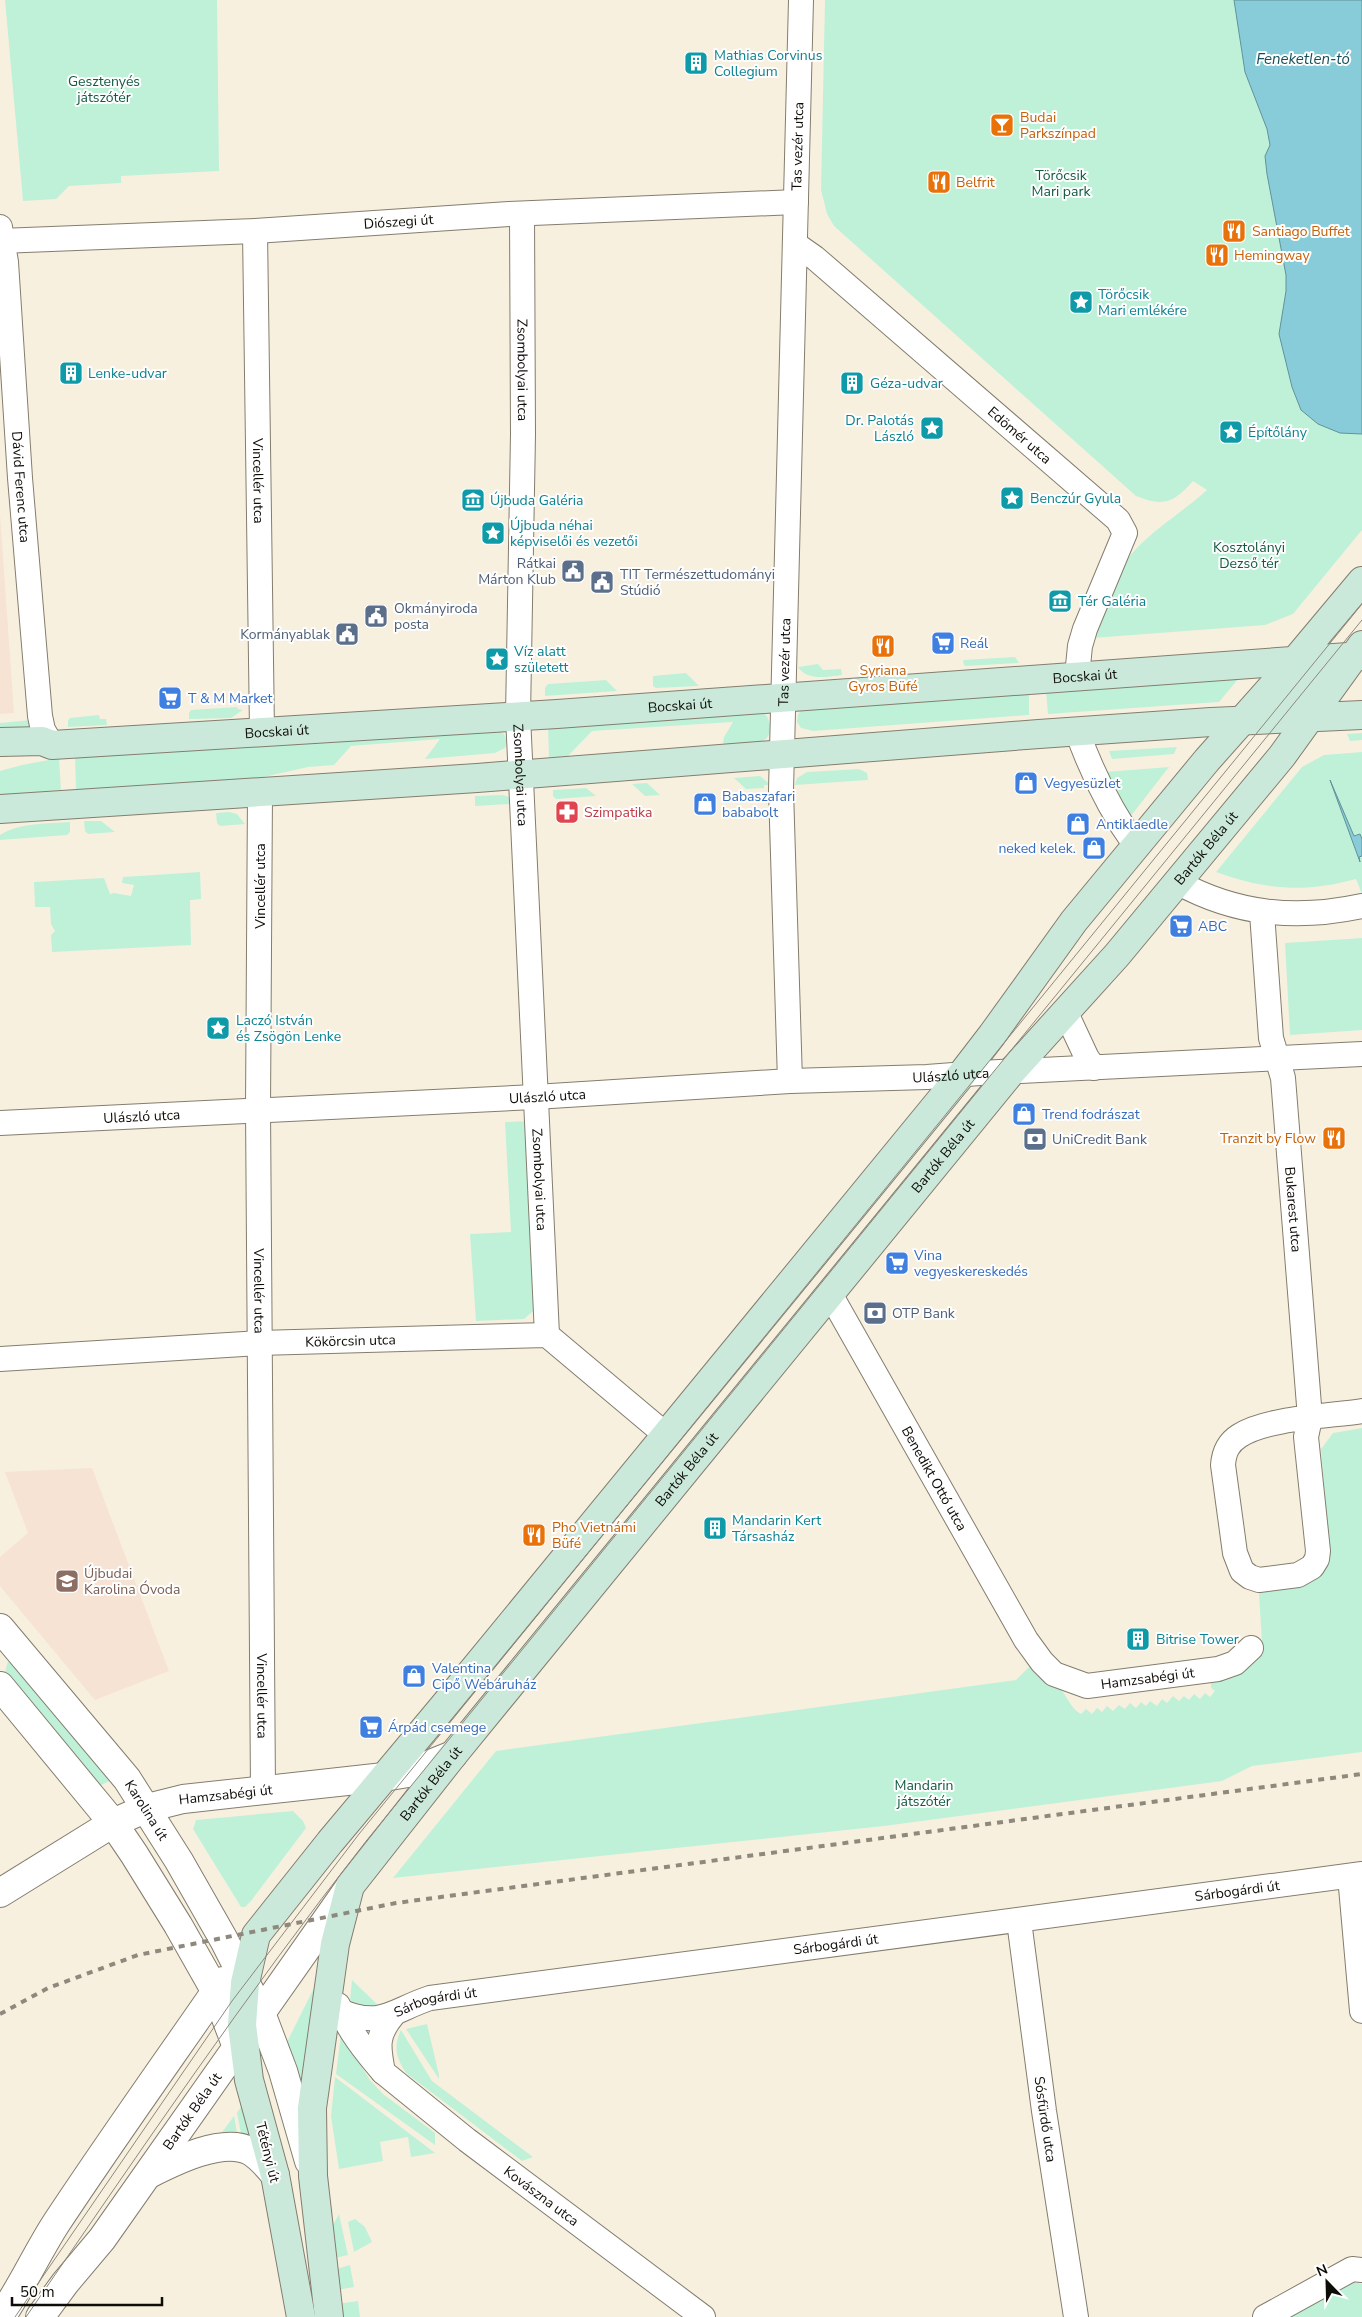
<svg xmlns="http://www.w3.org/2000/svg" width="1362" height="2317" viewBox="0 0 1362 2317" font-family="'Nunito Sans',sans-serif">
<rect width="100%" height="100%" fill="#f8f0df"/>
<g fill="#f6e3d3">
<polygon points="0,514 14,713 0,714"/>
<polygon points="92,1468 169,1671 95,1700 0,1586 0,1557 28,1533 5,1472"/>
</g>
<g fill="#bff1d9">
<polygon points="5,0 217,0 219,171 121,176 121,183 69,186 56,199 23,201"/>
<path d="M825,0H1362V530L1293,614L1265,625L1093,638C1103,614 1110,588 1123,566C1140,537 1181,514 1207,490L1193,481C1174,503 1163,507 1136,496L834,226L827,214L821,190Z"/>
<polygon points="1015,657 1019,663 966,666 964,665 963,660"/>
<path d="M818,664L823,670L841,669L842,675C828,677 807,681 798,667Z"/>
<polygon points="686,673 699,686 656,688 653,686 653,676"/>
<polygon points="1239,678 1219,702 1048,714 1046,691"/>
<polygon points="606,680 617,691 545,696 545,688 548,684"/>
<polygon points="1029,692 1029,715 813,731 801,728 797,722 798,714 804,708"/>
<polygon points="237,707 238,709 243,710 231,718 189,719 189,713 191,710"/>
<path d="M760,711L767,716C780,748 747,745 727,746L723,743L724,737L733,722L592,731L568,756L549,758L548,727Z"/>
<polygon points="99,715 100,719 106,719 107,725 68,727 68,721 70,718"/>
<polygon points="31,720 35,728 0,731 0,723"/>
<polygon points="496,730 504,734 507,741 505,748 495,753 425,759 440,739 351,746 334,765 308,767 255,779 76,790 75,758"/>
<polygon points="1362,733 1362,740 1350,741 1347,734"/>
<polygon points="1177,747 1174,754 1112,759 1109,751"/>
<path d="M1362,752V894L1356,879C1306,893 1265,890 1216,872L1302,767L1324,755Z"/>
<polygon points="59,758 61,790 0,795 0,771 22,765"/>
<polygon points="1169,767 1130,817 1105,772"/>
<polygon points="859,769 867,773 868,780 795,785 797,778 807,772"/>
<polygon points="760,776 771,785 764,785 764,788 746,789 734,778"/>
<polygon points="647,783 660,795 645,796 632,784"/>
<polygon points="586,788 596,796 556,799 553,796 553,790"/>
<polygon points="503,795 509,797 512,804 475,806 475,796"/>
<polygon points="229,812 237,814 245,824 220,826 217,823 216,813"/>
<polygon points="84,821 101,821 115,832 88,834 85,831"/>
<path d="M70,822V832L67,835L0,840V835C20,822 48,824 70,822Z"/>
<polygon points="200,872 201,899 190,900 191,945 52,952 51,935 55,931 51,924 50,907 35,907 34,882 104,878 110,894 114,893 131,896 134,885 122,883 123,877"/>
<polygon points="1362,938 1362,1030 1290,1035 1285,943"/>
<polygon points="529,1121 539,1306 524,1319 476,1321 470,1234 511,1232 505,1122"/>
<path d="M1362,1428V1752L1252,1766L1222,1781L884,1826L393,1878L496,1751L1016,1680L1031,1665C1041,1674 1050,1681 1060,1689C1068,1696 1069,1707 1081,1714L1086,1709L1092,1714L1097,1708L1102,1712L1107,1706L1113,1711L1119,1705L1125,1709L1130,1703L1136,1708L1141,1702L1146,1706L1150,1701L1157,1706L1162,1699L1167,1703L1173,1696L1179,1701L1184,1696L1189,1700L1194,1694L1200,1699L1205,1693L1210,1697L1215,1691L1211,1688V1679L1258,1654L1262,1642L1259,1594L1262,1588L1329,1551L1321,1449L1333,1433Z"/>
<polygon points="9,1657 112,1780 99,1786 4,1676"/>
<polygon points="293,1811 303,1821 306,1828 251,1901 245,1907 241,1907 193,1829 196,1820"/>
<polygon points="318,1980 302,2089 286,2044"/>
<path d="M352,1980L381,2008C370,2010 359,2007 350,2000Z"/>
<polygon points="427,2024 439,2075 439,2079 406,2029"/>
<path d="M401,2030L432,2081L533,2157L522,2161L406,2073C396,2058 393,2046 401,2030Z"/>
<polygon points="341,2034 370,2080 383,2094 435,2133 435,2145 336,2074"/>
<polygon points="335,2077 435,2153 411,2157 408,2137 380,2142 383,2161 339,2169 331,2116"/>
<polygon points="244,2102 255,2140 242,2139 237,2113"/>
<polygon points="234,2116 238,2138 217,2139"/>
<polygon points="339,2214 348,2255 335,2258 333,2225"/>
<polygon points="355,2219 365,2227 372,2242 354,2252 348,2222"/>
<polygon points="350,2265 354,2287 337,2290 336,2269"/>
<polygon points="1348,2281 1362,2284 1362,2317 1285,2317"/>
<polygon points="358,2301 360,2317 338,2317 336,2304"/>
</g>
<g fill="#87ccd8" stroke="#639299">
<polygon points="1234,0 1362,0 1362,434 1340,433 1318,424 1301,410 1292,387 1279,334 1286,291 1286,275 1267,174 1265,156 1270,145 1267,129 1245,72"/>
<polygon points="1330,780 1354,836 1360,834 1362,839 1362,856 1359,857 1360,862"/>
</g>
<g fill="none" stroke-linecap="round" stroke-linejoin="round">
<g stroke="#847d6e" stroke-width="26">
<g id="minor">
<path id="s1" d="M522,214L523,434L518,716L547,1335"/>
<path id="s2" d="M0,227L6,262L20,478L40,716L43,730L52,745"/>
<path id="s3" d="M255,231L262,731"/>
<path id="s4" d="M0,241L255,231L509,214L796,202"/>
<path id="s5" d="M795,244L815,258L1118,520L1125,533L1085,629L1080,646L1077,676"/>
<path d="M1077,731C1092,773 1110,810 1136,846"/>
<path id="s6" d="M260,791L258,1109L263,1791"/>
<path d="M1177,882C1237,915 1297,920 1362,906"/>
<path id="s7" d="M1262,913L1271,1038L1283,1078L1310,1418L1306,1437L1318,1551L1317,1559L1312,1567L1298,1575L1259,1580L1250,1577L1242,1571L1235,1553L1223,1465C1224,1452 1228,1443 1239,1436C1266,1418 1330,1416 1362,1411"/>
<polyline points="1065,1011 1087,1058 1094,1068"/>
<path id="s8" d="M790,1081L781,790L801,0"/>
<path id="s9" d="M0,1123L535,1097L790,1081L927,1077L980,1073L1362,1054"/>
<path id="s10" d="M830,1294L1026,1640L1042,1662L1054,1674L1087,1686L1218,1669L1235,1663L1251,1648"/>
<path id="s11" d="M0,1359L259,1343L547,1335L666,1435"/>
<polyline points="1350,1876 1362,2011"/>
<path id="s12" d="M1019,1921L1044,2111L1076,2317"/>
<path d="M338,2005C349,2031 365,2051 383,2072"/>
<path id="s13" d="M340,2011C381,2029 393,2010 430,1998L1362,1874"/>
<path id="s14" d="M393,2015C376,2035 378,2047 383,2072L467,2140L703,2317"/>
<polyline points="1265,2317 1352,2269 1362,2270"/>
</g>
</g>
<g stroke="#847d6e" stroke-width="30">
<g id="tertiary">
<path id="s15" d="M0,1628L127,1779L179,1861L224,1940L261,2013L283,2071L309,2161"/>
<polyline points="0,1686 113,1823 134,1854 178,1925 216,1992 240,2055"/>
<path id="s16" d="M0,1893L113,1823L147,1808L183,1799L384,1777L408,1773L453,1755"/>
<path d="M151,2173C175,2161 223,2137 250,2151C260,2157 267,2165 275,2175"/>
<path d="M1,2317C21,2288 36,2255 55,2225C109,2143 167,2062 223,1981"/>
<path id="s17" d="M40,2317L65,2283L102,2239L349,1888"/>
</g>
</g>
<g stroke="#847d6e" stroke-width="30">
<g id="secondary">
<polyline points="1254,715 1305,689 1338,667"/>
<path id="s18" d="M0,742L42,741L52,745L557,714L1362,656"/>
<polyline points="0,809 477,778 1039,734 1211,722 1362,715"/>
<polyline points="301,2317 275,2175 249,2080 242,2025 245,1983 256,1935 330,1842 443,1707 962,1074 992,1035 1074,921 1207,760 1295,661 1362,581"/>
<path id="s19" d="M329,2317L313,2176L312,2108L335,1944L350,1886L453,1755L1012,1071L1117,955L1282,756L1362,645"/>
</g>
</g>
<use href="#minor" stroke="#fff" stroke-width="24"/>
<use href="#tertiary" stroke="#fff" stroke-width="28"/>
<use href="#secondary" stroke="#cae9da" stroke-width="28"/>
<g stroke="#8e887d" stroke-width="1">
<polyline points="15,2317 232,2001 359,1834 1362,604"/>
<path d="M26,2317C137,2156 246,1994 367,1840L1362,620"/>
</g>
<polyline stroke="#8e887d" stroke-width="4" stroke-dasharray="6 6" stroke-linecap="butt" points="0,2014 48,1988 138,1955 396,1903 1362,1774"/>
</g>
<defs>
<g id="building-square" transform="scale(1.25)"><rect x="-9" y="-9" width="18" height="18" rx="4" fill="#0f9aa8" stroke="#fefefe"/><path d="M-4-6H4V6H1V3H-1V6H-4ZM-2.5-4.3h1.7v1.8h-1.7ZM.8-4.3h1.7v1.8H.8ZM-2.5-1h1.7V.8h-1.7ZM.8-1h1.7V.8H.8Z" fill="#fff"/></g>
<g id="bar-square" transform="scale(1.25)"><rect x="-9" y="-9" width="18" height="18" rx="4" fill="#e8710a" stroke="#fefefe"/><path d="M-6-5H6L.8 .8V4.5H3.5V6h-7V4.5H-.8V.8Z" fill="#fff"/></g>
<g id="restaurant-square" transform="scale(1.25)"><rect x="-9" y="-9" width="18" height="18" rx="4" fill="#e8710a" stroke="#fefefe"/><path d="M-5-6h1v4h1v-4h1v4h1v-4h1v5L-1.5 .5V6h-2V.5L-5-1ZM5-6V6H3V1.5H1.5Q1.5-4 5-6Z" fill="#fff"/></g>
<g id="sight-square" transform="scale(1.25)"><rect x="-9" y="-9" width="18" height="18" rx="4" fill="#0f9aa8" stroke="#fefefe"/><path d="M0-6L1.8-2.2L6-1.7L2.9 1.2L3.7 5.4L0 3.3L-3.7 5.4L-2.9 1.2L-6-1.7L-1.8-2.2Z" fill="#fff"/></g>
<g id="museum-square" transform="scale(1.25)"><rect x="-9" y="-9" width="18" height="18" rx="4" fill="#0f9aa8" stroke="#fefefe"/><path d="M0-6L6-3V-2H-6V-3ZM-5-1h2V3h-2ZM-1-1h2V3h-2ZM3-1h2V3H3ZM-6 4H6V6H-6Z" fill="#fff"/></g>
<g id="civic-square" transform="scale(1.25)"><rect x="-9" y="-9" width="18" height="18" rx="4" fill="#5c6f8a" stroke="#fefefe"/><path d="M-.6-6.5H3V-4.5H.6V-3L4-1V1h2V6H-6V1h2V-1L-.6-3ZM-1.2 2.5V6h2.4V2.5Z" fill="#fff"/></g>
<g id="supermarket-square" transform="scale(1.25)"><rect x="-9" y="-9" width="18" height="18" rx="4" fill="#3f7fe0" stroke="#fefefe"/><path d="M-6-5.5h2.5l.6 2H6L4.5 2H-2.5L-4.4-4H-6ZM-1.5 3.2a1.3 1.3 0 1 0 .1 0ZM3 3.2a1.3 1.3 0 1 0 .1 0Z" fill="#fff"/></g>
<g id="shop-square" transform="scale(1.25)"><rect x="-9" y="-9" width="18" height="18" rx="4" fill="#3f7fe0" stroke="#fefefe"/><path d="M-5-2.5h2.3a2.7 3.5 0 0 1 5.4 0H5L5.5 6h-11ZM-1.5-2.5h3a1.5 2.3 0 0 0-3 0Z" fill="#fff"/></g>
<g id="pharmacy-square" transform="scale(1.25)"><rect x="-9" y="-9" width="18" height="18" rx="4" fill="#e0444e" stroke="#fefefe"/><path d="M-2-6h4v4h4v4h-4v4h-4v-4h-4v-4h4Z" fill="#fff"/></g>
<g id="bank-square" transform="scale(1.25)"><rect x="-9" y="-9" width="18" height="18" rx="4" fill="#5c6f8a" stroke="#fefefe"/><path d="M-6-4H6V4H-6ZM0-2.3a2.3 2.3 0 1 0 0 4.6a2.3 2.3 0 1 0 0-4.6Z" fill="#fff"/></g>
<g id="school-square" transform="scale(1.25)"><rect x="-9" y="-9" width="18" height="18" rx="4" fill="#8d6e63" stroke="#fefefe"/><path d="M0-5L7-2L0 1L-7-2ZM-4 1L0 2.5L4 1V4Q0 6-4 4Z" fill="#fff"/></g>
</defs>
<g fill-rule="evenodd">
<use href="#building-square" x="696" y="63"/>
<use href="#bar-square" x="1002" y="125"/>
<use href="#restaurant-square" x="939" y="182"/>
<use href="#restaurant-square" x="1234" y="231"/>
<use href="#restaurant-square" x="1217" y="255"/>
<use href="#sight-square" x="1081" y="302"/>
<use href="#building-square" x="71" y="373"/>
<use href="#building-square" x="852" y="383"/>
<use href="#sight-square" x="932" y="428"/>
<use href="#sight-square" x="1231" y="432"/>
<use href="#sight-square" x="1012" y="498"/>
<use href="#museum-square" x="473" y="500"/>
<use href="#sight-square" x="493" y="533"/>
<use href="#civic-square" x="573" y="571"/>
<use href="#civic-square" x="602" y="582"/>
<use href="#museum-square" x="1060" y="601"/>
<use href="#civic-square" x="376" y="616"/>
<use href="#civic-square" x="347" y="634"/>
<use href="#supermarket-square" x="943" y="643"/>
<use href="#restaurant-square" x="883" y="646"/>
<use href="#sight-square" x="497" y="659"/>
<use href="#supermarket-square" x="170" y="698"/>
<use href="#shop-square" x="1026" y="783"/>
<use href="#shop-square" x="705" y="804"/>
<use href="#pharmacy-square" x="567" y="812"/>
<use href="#shop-square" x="1078" y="824"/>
<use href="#shop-square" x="1094" y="848"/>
<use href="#supermarket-square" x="1181" y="926"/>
<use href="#sight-square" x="218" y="1028"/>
<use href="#shop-square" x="1024" y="1114"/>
<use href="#restaurant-square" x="1334" y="1138"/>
<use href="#bank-square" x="1035" y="1139"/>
<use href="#supermarket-square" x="897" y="1263"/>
<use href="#bank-square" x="875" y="1313"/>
<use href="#building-square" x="715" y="1528"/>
<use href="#restaurant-square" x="534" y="1535"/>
<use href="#school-square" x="67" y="1581"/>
<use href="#building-square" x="1138" y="1639"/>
<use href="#shop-square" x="414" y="1676"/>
<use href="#supermarket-square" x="371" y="1727"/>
</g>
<g text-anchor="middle" stroke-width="4" stroke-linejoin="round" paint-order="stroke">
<g font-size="14" fill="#0d838f" stroke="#fefefe" text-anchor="start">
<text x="714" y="60">Mathias Corvinus<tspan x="714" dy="16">Collegium</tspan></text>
<text x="1098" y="299">Törőcsik<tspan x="1098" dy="16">Mari emlékére</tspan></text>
<text x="88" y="378">Lenke-udvar</text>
<text x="870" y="388">Géza-udvar</text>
<text x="914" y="425" text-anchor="end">Dr. Palotás<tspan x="914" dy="16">László</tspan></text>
<text x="1248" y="437">Építőlány</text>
<text x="1030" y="503">Benczúr Gyula</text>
<text x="490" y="505">Újbuda Galéria</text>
<text x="510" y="530">Újbuda néhai<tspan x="510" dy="16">képviselői és vezetői</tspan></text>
<text x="1078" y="606">Tér Galéria</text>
<text x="514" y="656">Víz alatt<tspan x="514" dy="16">született</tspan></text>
<text x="236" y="1025">Laczó István<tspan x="236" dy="16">és Zsögön Lenke</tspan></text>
<text x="732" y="1525">Mandarin Kert<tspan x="732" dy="16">Társasház</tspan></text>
<text x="1156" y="1644">Bitrise Tower</text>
</g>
<g font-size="14" fill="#135a41" stroke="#fefefe">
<text x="104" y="86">Gesztenyés<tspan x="104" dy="16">játszótér</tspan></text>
<text x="1061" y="180">Törőcsik<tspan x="1061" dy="16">Mari park</tspan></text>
<text x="1249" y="552">Kosztolányi<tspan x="1249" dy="16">Dezső tér</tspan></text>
<text x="924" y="1790">Mandarin<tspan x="924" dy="16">játszótér</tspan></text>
</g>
<g font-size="14" fill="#c56008" stroke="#fefefe" text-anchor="start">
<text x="1020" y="122">Budai<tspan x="1020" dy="16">Parkszínpad</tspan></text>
<text x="956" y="187">Belfrit</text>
<text x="1252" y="236">Santiago Buffet</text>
<text x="1234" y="260">Hemingway</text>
<text x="883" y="675" text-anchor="middle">Syriana<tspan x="883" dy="16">Gyros Büfé</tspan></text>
<text x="1316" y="1143" text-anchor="end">Tranzit by Flow</text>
<text x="552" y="1532">Pho Vietnámi<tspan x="552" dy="16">Büfé</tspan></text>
</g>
<g font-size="14" fill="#0e0c07" stroke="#fefefe">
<text dy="5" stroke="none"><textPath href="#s8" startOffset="935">Tas vezér utca</textPath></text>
<text dy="5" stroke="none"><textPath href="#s4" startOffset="399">Diószegi út</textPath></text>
<text dy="5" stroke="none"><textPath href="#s1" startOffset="156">Zsombolyai utca</textPath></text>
<text dy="5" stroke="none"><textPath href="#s5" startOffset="295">Edömér utca</textPath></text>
<text dy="5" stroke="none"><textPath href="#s3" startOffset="250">Vincellér utca</textPath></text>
<text dy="5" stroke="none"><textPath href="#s2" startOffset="261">Dávid Ferenc utca</textPath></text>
<text dy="5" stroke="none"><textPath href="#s8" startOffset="419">Tas vezér utca</textPath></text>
<text dy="5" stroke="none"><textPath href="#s18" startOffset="1088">Bocskai út</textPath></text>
<text dy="5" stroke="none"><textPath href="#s18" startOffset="682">Bocskai út</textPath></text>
<text dy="5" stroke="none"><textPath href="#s18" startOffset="278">Bocskai út</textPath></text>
<text dy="5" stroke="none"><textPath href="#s1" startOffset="561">Zsombolyai utca</textPath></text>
<text dy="5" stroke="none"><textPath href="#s19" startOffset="1781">Bartók Béla út</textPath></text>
<text transform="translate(260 886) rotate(-90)" y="5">Vincellér utca</text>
<text dy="5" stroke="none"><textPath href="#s9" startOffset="952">Ulászló utca</textPath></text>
<text dy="5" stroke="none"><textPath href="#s9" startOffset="548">Ulászló utca</textPath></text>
<text dy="5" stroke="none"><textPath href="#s9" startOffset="142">Ulászló utca</textPath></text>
<text dy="5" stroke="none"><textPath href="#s19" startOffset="1376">Bartók Béla út</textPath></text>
<text dy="5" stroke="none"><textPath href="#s1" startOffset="966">Zsombolyai utca</textPath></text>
<text dy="5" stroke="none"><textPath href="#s7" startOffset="299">Bukarest utca</textPath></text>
<text dy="5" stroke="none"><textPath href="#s6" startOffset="500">Vincellér utca</textPath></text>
<text dy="5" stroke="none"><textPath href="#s11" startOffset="351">Kökörcsin utca</textPath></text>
<text dy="5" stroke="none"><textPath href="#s19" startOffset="971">Bartók Béla út</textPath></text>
<text dy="5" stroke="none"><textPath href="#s10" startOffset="212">Benedikt Ottó utca</textPath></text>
<text dy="5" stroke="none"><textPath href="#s10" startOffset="538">Hamzsabégi út</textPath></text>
<text dy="5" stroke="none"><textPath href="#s6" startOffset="905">Vincellér utca</textPath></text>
<text dy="5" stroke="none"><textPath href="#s19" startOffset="566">Bartók Béla út</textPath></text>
<text dy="5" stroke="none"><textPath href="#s16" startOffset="250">Hamzsabégi út</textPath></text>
<text dy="5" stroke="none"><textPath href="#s15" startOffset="234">Karolina út</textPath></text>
<text dy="5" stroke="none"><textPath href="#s13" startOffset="909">Sárbogárdi út</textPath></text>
<text dy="5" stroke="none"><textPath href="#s13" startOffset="504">Sárbogárdi út</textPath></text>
<text dy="5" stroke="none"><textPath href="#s13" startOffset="99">Sárbogárdi út</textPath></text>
<text dy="5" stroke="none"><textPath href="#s17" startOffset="256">Bartók Béla út</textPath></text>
<text dy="5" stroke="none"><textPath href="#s12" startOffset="200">Sósfürdő utca</textPath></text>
<text transform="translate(268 2152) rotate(76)" y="5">Tétényi út</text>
<text dy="5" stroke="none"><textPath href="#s14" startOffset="262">Kovászna utca</textPath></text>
</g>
<g font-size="14" fill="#4e5e75" stroke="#fefefe" text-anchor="start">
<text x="556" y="568" text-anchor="end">Rátkai<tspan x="556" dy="16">Márton Klub</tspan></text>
<text x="620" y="579">TIT Természettudományi<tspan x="620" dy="16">Stúdió</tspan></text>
<text x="394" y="613">Okmányiroda<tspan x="394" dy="16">posta</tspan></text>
<text x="330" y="639" text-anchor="end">Kormányablak</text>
<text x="1052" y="1144">UniCredit Bank</text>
<text x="892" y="1318">OTP Bank</text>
</g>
<g font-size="14" fill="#366cbe" stroke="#fefefe" text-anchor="start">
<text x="960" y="648">Reál</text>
<text x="188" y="703">T &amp; M Market</text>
<text x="1044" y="788">Vegyesüzlet</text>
<text x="722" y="801">Babaszafari<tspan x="722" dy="16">bababolt</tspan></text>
<text x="1096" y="829">Antiklaedle</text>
<text x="1076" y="853" text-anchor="end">neked kelek.</text>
<text x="1198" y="931">ABC</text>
<text x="1042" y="1119">Trend fodrászat</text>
<text x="914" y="1260">Vina<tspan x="914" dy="16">vegyeskereskedés</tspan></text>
<text x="432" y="1673">Valentina<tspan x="432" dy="16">Cipő Webáruház</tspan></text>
<text x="388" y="1732">Árpád csemege</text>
</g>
<g font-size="14" fill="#be3a42" stroke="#fefefe" text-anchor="start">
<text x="584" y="817">Szimpatika</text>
</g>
<g font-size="14" fill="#785e54" stroke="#fefefe" text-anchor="start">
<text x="84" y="1578">Újbudai<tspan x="84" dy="16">Karolina Óvoda</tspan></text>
</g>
<g font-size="15" font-style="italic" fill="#16515a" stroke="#fefefe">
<text x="1303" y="64">Feneketlen-tó</text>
</g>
</g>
<g transform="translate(1327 2282) rotate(337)" stroke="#fefefe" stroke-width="4" paint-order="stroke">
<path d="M0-4L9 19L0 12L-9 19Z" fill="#0e0c07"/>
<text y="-8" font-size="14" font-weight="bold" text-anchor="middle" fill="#0e0c07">N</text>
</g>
<path d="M12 2297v8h150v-8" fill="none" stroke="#0e0c07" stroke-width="2.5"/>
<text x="20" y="2297" font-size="15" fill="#0e0c07" stroke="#fefefe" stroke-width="4" paint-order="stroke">50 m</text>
</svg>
